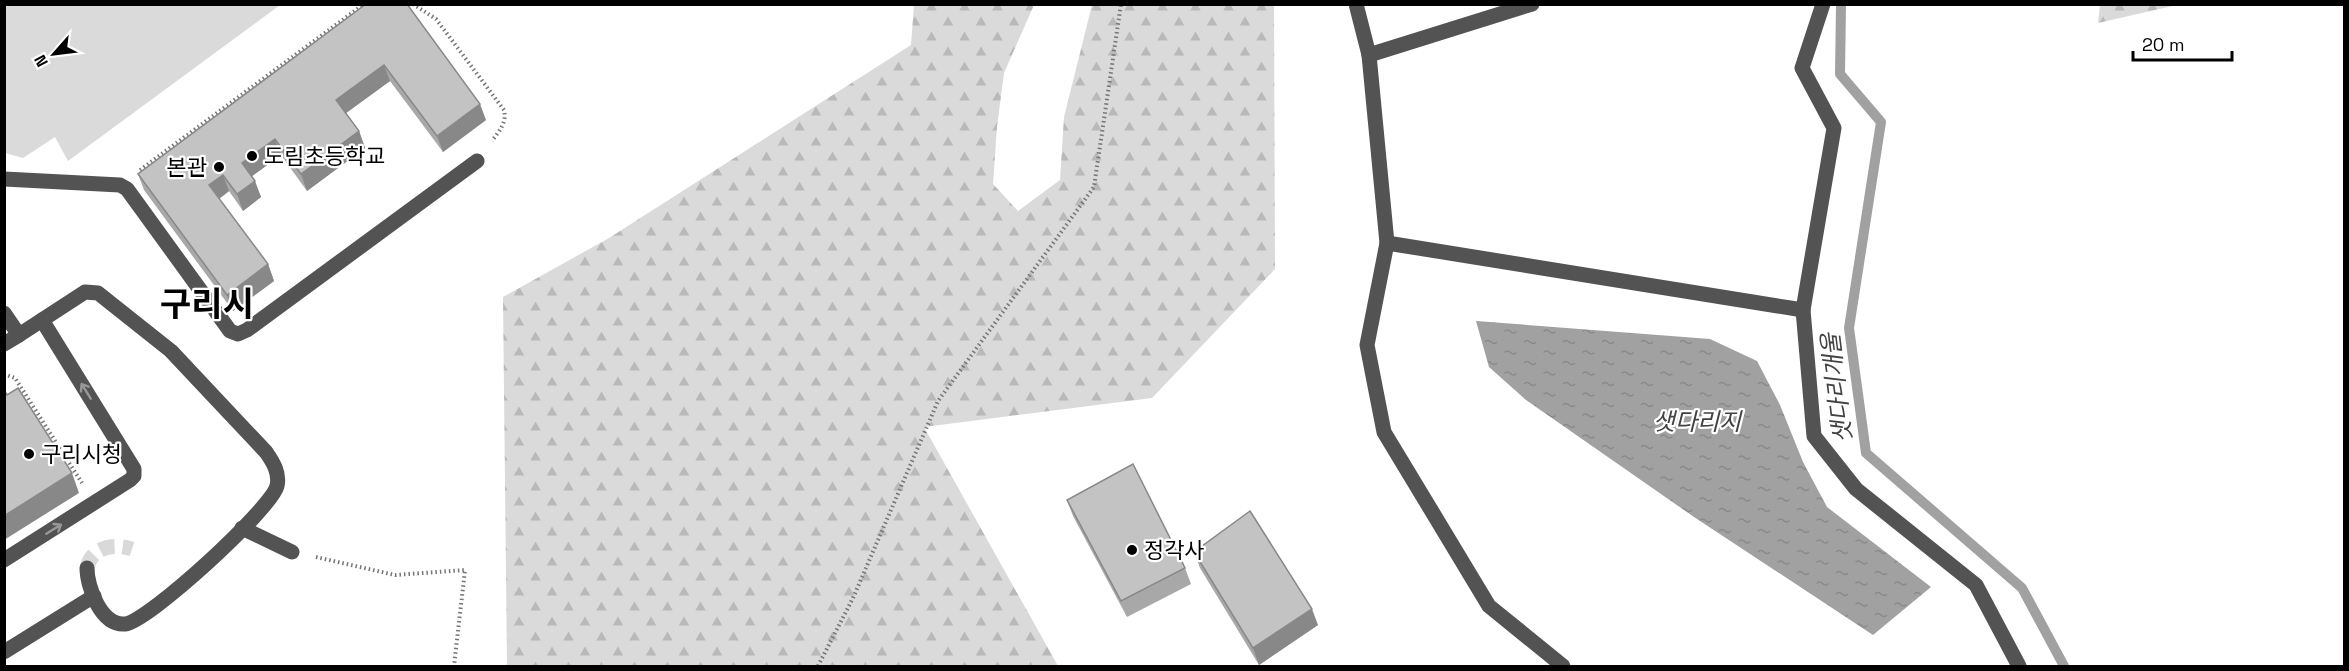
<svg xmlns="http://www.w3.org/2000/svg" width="2349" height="671" viewBox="0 0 2349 671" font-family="'Space Grotesk','Noto Sans KR',sans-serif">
<defs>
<pattern id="forest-firs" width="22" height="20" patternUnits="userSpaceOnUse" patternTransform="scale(1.5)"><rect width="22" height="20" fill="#dadada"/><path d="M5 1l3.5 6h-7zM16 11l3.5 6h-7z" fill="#b9b9b9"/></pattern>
<pattern id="water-ripples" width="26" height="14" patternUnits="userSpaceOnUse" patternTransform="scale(1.5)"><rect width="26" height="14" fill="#a1a1a1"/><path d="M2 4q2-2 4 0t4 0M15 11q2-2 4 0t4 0" fill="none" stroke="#898989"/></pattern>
</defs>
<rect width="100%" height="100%" fill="#fff"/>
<g fill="url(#forest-firs)">
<polygon points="914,5 1058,5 1034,5 1004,73 997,127 993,184 1018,211 1060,180 1064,117 1092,5 1274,5 1275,269 1152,398 924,427 1058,666 507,666 503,297 609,238 911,45"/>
<polygon points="2100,5 2100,4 2177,5 2098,23"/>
</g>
<polygon fill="#dadada" points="4,5 5,4 280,5 68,161 55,137 23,158 5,153"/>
<polygon fill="url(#water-ripples)" points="1476,321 1710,339 1757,361 1780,405 1803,462 1827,507 1931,587 1873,635 1694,517 1526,400 1489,367"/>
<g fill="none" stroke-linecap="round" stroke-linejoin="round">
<polyline stroke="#a1a1a1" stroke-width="10" points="1841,5 1840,74 1881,122 1849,328 1866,453 2022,588 2064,666"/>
<path stroke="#d9d9d9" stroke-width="15" stroke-dasharray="15 8" stroke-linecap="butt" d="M87,568C91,547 114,543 132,549"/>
<g stroke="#757575" stroke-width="4" stroke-dasharray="1.5 3" stroke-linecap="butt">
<path d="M413,4L436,19L504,110C507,123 499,131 492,141"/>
<polyline points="140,170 364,4"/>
<polyline points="4,374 15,378 82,483"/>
<polyline points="316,557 395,575 465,570 454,666"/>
<polyline points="818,666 853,598 938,401 1094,187 1121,4"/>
</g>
<g stroke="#535353" stroke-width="15">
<polyline points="1356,4 1369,55 1387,243 1367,345 1384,432 1489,606 1563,666"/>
<polyline points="1823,4 1802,68 1834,128 1803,310 1814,436 1856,489 1976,585 2019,666"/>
<polyline points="1369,55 1532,4"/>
<polyline points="4,179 120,185 127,189 230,331 238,334 247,330 477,161"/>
<polyline points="1387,243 1803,310"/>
<polyline points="4,313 19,335 42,320 134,469 134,476 130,480 4,560"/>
<path d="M42,320L85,292L98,293L171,351L266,452C273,462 280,473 277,486C271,509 149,621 125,624C101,626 87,587 87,568"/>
<polyline points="4,344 19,335"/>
<polyline points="242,528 292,552"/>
<polyline points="4,652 94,596"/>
</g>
</g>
<g fill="#a8a8a8">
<polygon points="366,4 486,120 443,152 390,81 346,113 359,131 365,148 307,191 281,155 252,176 261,197 243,211 229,191 219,199 268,264 274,281 233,311 144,190 138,174"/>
<polygon points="1067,500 1185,568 1191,584 1127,617 1073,516"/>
<polygon points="1194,552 1318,625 1259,665 1200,568"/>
</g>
<g fill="#888">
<polygon points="384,65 390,81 342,116 336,100"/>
<polygon points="480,104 486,120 443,152 437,136"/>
<polygon points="359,131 365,148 307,191 301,174"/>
<polygon points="275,139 281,155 248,179 242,163"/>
<polygon points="223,175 229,191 215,202 209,185"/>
<polygon points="255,181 261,197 243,211 237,194"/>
<polygon points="268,264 274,281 233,311 227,295"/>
<polygon points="72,473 79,493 4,540 4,516"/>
<polygon points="1312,609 1318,625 1259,665 1253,648"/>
</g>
<g fill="#c3c3c3" stroke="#888" stroke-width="1.5">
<polygon points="366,4 407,4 480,104 437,136 384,65 336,100 359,131 301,174 275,139 242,163 255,181 237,194 223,175 209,185 268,264 227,295 138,174"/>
<polygon points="18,388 72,473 4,516 4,390 7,395"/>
<polygon points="1133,464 1185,568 1121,601 1067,500"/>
<polygon points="1250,511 1312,609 1253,648 1194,552"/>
</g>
<defs><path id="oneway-shaft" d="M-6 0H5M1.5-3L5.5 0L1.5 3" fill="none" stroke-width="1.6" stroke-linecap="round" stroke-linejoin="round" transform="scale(1.5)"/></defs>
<g stroke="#989898">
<use href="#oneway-shaft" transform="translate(86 391) rotate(-122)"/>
<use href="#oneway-shaft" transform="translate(54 529) rotate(-32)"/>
</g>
<g fill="#000" stroke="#fff" stroke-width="2">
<circle cx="252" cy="156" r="6"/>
<circle cx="219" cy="167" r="6"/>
<circle cx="29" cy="454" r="6"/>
<circle cx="1132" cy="550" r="6"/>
</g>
<g text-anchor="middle" stroke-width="4.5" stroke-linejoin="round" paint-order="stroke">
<g font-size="22" fill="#000" stroke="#fff" text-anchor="start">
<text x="264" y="164">도림초등학교</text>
<text x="207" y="175" text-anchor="end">본관</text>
<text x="41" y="462">구리시청</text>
<text x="1144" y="558">정각사</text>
</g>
<g font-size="24" font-style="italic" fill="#424242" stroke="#fff">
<text transform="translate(1837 388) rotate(-97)" y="8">샛다리개울</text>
<text x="1697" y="430">샛다리지</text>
</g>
<g font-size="34" font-weight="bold" fill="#000" stroke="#fff">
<text x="207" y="316">구리시</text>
</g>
</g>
<rect width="2349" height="671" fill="none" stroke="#000000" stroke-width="12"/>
<g transform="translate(54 54) rotate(242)" stroke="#ffffff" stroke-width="4.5" paint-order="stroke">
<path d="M0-4.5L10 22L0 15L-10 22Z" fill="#000000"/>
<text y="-9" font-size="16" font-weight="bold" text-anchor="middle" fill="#000000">N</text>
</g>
<path d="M2133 51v9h99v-9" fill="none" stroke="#000000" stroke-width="3"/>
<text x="2142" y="51" font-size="18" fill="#000000" stroke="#ffffff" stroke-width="4.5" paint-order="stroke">20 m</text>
</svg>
